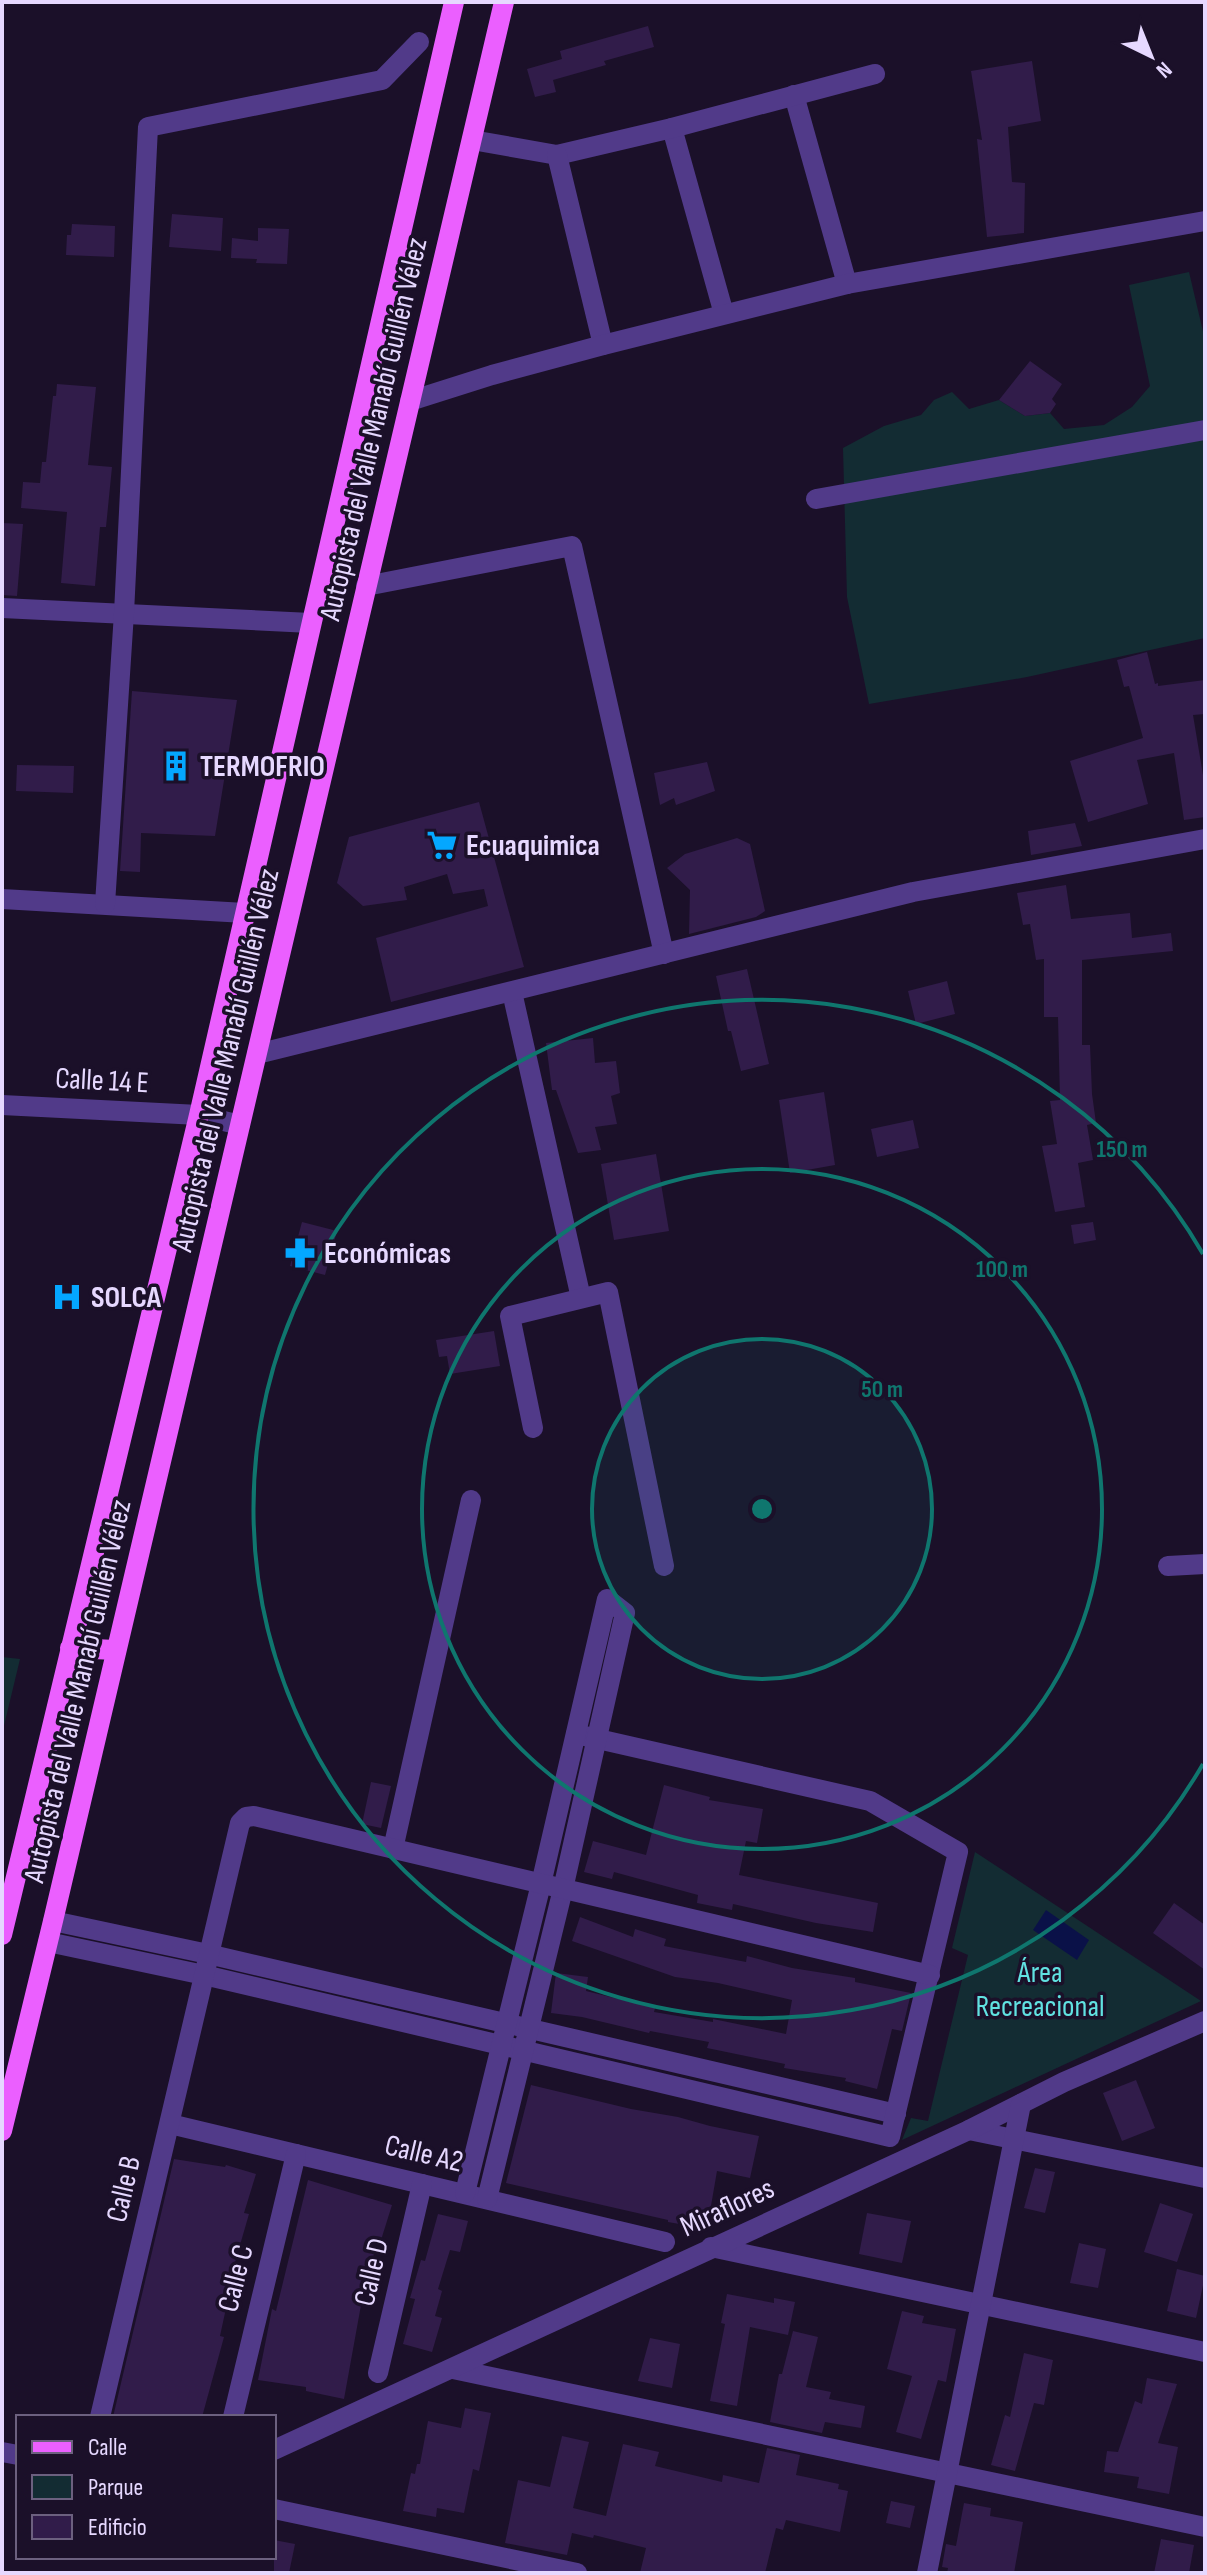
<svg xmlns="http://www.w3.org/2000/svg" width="1207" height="2575" viewBox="0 0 1207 2575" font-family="'Sofia Sans Condensed',sans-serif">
<rect width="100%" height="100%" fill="#1b1029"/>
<g fill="#132c33">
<polygon points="1189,272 1205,340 1205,638 1027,677 869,704 847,597 843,448 884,426 921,415 934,400 952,392 969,409 999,400 1025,416 1050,413 1064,429 1104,425 1132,407 1150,386 1129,285"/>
<polygon points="2,1657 20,1659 2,1734"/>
<polygon points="975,1852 1201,2001 902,2140 911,2118 928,2121 968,1955 952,1948"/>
</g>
<polygon fill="#0a1148" points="1046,1910 1089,1940 1077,1960 1033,1930"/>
<g fill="#311c4a">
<polygon points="648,26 654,47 604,61 606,65 553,80 556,92 535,97 527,69 562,59 560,51"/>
<polygon points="1032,61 1041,121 1008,127 1012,182 1025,183 1024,233 987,237 977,139 982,140 971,71"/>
<polygon points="172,214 223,218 221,251 169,247"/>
<polygon points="72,224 115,226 114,257 66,255 67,235 71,235"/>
<polygon points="258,228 289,229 287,264 256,263 257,259 231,258 232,238 258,241"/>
<polygon points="1030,361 1062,384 1052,399 1056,404 1050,413 1025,416 999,400"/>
<polygon points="57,384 96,387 88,465 112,467 106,527 100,527 95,586 61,583 67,512 21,508 23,482 40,483 42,462 46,462 53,396 56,396"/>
<polygon points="2,523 23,524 17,596 2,595"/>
<polygon points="1147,652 1155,684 1158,683 1158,686 1205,680 1205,714 1193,715 1205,787 1205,817 1184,820 1174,753 1137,760 1148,804 1088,822 1070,761 1143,738 1129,686 1124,687 1117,660"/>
<polygon points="132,691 237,700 215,836 141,833 140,872 120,871"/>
<polygon points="707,762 715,791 676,805 674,798 660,805 654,773"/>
<polygon points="17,765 74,766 73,793 16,791"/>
<polygon points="479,802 524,967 391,1002 376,938 488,906 484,889 453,894 447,874 404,887 407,900 363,906 337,883 349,837"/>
<polygon points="1075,823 1082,846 1031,855 1028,831"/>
<polygon points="737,838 750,844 765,911 756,917 689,934 690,890 667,868 685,854"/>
<polygon points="1066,885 1071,919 1130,913 1132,938 1171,933 1173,951 1082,960 1082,1045 1090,1045 1092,1094 1096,1123 1087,1125 1093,1160 1078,1163 1085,1207 1055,1212 1042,1146 1057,1144 1050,1101 1060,1100 1058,1017 1044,1017 1044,959 1036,960 1030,924 1023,925 1017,893"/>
<polygon points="747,969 769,1064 741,1071 731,1031 728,1031 716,976"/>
<polygon points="947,981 955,1014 916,1024 908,991"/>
<polygon points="593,1038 595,1063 616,1061 620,1093 611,1096 617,1124 595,1127 601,1150 578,1153 556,1090 552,1090 546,1043"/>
<polygon points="824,1092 835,1165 790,1173 779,1100"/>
<polygon points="913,1120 919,1148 877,1157 871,1129"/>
<polygon points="656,1154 669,1231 614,1240 601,1164"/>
<polygon points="302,1222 337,1231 325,1275 290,1266"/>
<polygon points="1093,1222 1096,1240 1074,1244 1071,1225"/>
<polygon points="494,1331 500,1366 450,1374 447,1356 439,1357 436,1340"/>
<polygon points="371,1782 391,1786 381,1828 362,1824"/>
<polygon points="664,1785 710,1797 709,1800 763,1809 757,1843 746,1841 739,1875 878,1903 873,1932 816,1923 733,1904 732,1910 697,1903 698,1895 614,1872 612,1879 584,1872 593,1841 646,1855"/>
<polygon points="1174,1903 1205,1925 1205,1970 1153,1933"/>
<polygon points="580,1917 633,1937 635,1929 666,1939 664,1946 746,1962 747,1956 792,1968 855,1978 855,1982 911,1993 902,2031 892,2029 877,2089 845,2081 846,2078 784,2068 785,2064 707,2048 709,2042 650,2031 649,2033 582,2017 551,2013 556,1973 588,1977 586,1991 655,2008 654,2012 713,2022 713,2019 786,2034 792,2000 718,1983 675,1977 572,1941"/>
<polygon points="1136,2080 1155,2128 1122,2141 1103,2093"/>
<polygon points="531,2085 631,2109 678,2117 710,2126 759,2136 750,2178 717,2171 707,2229 668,2222 668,2220 506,2183"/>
<polygon points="174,2159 225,2167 226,2165 256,2174 244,2213 249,2214 231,2276 233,2276 220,2336 224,2337 202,2417 113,2417"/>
<polygon points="1035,2168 1055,2172 1045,2213 1024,2208"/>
<polygon points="308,2180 392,2205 381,2240 377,2239 365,2295 363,2294 344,2399 306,2391 306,2387 258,2380 272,2309 276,2311"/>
<polygon points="1160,2203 1193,2214 1177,2262 1144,2252"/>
<polygon points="867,2213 911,2221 902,2263 859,2254"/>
<polygon points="438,2214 468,2221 460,2252 450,2250 438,2289 442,2291 435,2316 442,2318 432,2352 403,2344 415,2299 410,2298 421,2260 425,2261"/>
<polygon points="1079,2243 1106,2249 1098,2288 1070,2283"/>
<polygon points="1177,2269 1205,2276 1196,2318 1167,2311"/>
<polygon points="727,2294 774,2303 774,2298 795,2302 788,2335 750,2327 737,2406 710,2401 725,2324 721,2323"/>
<polygon points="902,2311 924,2316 922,2323 956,2329 946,2382 938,2380 921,2439 896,2432 912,2376 887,2369"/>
<polygon points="793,2331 818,2337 806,2387 831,2392 829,2399 865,2406 861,2428 825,2422 822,2433 770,2422 779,2374 782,2374"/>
<polygon points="650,2338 680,2344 672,2388 638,2381"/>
<polygon points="1024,2353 1053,2360 1044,2405 1034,2403 1015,2471 991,2465 1005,2415 1010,2417"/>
<polygon points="1147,2378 1177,2384 1158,2443 1178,2447 1169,2494 1137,2488 1139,2477 1104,2472 1107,2451 1118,2452 1135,2401 1142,2404"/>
<polygon points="465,2408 491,2413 479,2471 473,2469 464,2513 437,2508 436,2517 403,2511 411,2473 415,2474 417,2464 420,2464 428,2421 461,2428"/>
<polygon points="562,2436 589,2442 573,2508 606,2516 623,2444 659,2452 655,2466 722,2482 723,2475 759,2483 767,2448 800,2455 796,2475 839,2484 838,2489 848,2491 840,2532 786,2520 783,2530 776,2528 765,2573 640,2573 646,2548 594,2535 593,2538 572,2533 567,2555 505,2543 518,2480 550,2487"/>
<polygon points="891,2501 915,2506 910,2528 886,2523"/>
<polygon points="964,2503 991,2508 990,2516 1023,2522 1014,2573 947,2573 948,2568 942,2567 946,2544 956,2546"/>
<polygon points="1161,2539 1194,2545 1189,2573 1154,2573"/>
<polygon points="274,2540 295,2544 289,2573 274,2573"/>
</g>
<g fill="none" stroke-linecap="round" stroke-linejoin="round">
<g stroke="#513a89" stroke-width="20">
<polyline points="794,95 847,284"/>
<polyline points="672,128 724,314"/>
<polyline points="472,140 557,155 672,128 875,74"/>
<polyline points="557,155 603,345"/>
<polyline points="410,401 492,375 603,345 847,284 1205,221"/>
<polyline points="816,499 1205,430"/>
<polyline points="366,586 572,546 664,954"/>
<polyline points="2,608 311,623"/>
<polyline points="2,899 245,913"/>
<polyline points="105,904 124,613 148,127 382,80 419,42"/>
<polyline points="512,992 581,1298"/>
<polyline points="257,1054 913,892 1205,839"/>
<polyline points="2,1105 199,1115 240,1125"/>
<polyline points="533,1428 510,1316 608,1292 664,1566"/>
<polyline points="1168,1566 1205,1564"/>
<polyline points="393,1849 471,1500"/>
<polyline points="53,1921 208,1954 896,2114"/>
<polyline points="48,1942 204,1975 890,2137 958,1852 870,1801 576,1734"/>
<polyline points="170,2124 665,2242"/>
<polyline points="969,2130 1205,2178"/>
<polyline points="465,2193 541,1884 607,1599 625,1613 563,1889 487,2199"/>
<polyline points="711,2247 1205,2352"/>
<polyline points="453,2369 1205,2527"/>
<polyline points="378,2373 422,2184"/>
<polyline points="100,2417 240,1823 246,1817 254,1816 930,1975"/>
<polyline points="233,2417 296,2154"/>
<polyline points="274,2450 969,2130 1064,2082 1205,2021"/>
<polyline points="2,2452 18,2455"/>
<polyline points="274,2509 577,2573"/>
<polyline points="927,2573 1021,2104"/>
</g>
<g stroke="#eb5fff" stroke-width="20">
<polyline points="70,1648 116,1650"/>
<polyline points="2,1935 199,1115 454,2"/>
<polyline points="2,2131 53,1921 504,2"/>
</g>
</g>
<circle cx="762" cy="1509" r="170" fill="#0f766e" fill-opacity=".12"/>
<g fill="none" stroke="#0f766e" stroke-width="4">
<circle cx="762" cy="1509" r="170"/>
<circle cx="762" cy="1509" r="340"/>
<path d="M1203 1764A509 509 0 1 1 1203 1254"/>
</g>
<defs>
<g id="building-bare" transform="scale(2.4)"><path d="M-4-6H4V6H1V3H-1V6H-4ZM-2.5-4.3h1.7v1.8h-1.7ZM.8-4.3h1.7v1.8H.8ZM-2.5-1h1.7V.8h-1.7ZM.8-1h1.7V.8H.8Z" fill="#04a7ff" stroke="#1b1029" stroke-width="2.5" paint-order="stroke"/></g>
<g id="supermarket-bare" transform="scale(2.4)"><path d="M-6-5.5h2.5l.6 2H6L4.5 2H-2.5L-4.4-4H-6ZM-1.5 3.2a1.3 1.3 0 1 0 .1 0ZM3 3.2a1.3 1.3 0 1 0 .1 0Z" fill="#04a7ff" stroke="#1b1029" stroke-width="2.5" paint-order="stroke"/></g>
<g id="pharmacy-bare" transform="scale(2.4)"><path d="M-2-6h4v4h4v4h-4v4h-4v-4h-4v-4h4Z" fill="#04a7ff" stroke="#1b1029" stroke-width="2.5" paint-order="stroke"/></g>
<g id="hospital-bare" transform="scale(2.4)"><path d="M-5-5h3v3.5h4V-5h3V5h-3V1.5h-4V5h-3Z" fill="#04a7ff" stroke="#1b1029" stroke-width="2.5" paint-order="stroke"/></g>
</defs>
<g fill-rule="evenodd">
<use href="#building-bare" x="176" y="766"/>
<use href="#supermarket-bare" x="442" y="845"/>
<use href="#pharmacy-bare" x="300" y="1253"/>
<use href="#hospital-bare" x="67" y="1297"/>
</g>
<g text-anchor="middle" stroke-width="7" stroke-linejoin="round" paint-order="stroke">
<g font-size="30" fill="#e6d8ff" stroke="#1b1029">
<text transform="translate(373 429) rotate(-77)" y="10">Autopista del Valle Manabí Guillén Vélez</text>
<text transform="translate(225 1060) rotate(-77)" y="10">Autopista del Valle Manabí Guillén Vélez</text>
<text transform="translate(102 1080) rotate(3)" y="10">Calle 14 E</text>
<text transform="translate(77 1691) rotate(-77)" y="10">Autopista del Valle Manabí Guillén Vélez</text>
<text transform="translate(424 2153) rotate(13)" y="10">Calle A2</text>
<text transform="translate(123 2189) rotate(-77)" y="10">Calle B</text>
<text transform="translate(727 2207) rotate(-25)" y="10">Miraflores</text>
<text transform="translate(371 2272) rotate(-77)" y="10">Calle D</text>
<text transform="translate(235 2278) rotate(-76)" y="10">Calle C</text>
</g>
<g font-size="30" font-weight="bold" fill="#e6d8ff" stroke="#1b1029" text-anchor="start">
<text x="200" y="776">TERMOFRIO</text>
<text x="466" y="855">Ecuaquimica</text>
<text x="324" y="1263">Económicas</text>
<text x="91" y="1307">SOLCA</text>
</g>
<g font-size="30" fill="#61e2e2" stroke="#1b1029">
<text x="1040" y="1982">Área<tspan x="1040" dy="34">Recreacional</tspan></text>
</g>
</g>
<circle cx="762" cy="1509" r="12" fill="#0f766e" stroke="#1b1029" stroke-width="4"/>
<g font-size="24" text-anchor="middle" font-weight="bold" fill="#0f766e" stroke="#1b1029" stroke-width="7" stroke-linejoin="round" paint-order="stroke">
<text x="1122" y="1157">150 m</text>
<text x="1002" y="1277">100 m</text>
<text x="882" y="1397">50 m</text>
</g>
<rect width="1207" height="2575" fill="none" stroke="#e6d8ff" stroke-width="8"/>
<rect x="16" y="2415" width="260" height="144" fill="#1b1029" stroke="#6c607f" stroke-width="2"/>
<rect x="32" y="2441" width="40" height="12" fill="#eb5fff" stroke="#6c607f" stroke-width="2"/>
<text x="88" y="2455" font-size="24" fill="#e6d8ff">Calle</text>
<rect x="32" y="2475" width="40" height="24" fill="#132c33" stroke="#6c607f" stroke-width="2"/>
<text x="88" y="2495" font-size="24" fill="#e6d8ff">Parque</text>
<rect x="32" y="2515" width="40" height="24" fill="#311c4a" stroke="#6c607f" stroke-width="2"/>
<text x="88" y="2535" font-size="24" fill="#e6d8ff">Edificio</text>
<g transform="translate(1151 56) rotate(137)" stroke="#1b1029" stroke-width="6" paint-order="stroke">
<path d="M0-6L14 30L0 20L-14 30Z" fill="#e6d8ff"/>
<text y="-12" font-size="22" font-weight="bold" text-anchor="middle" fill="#e6d8ff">N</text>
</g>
</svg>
